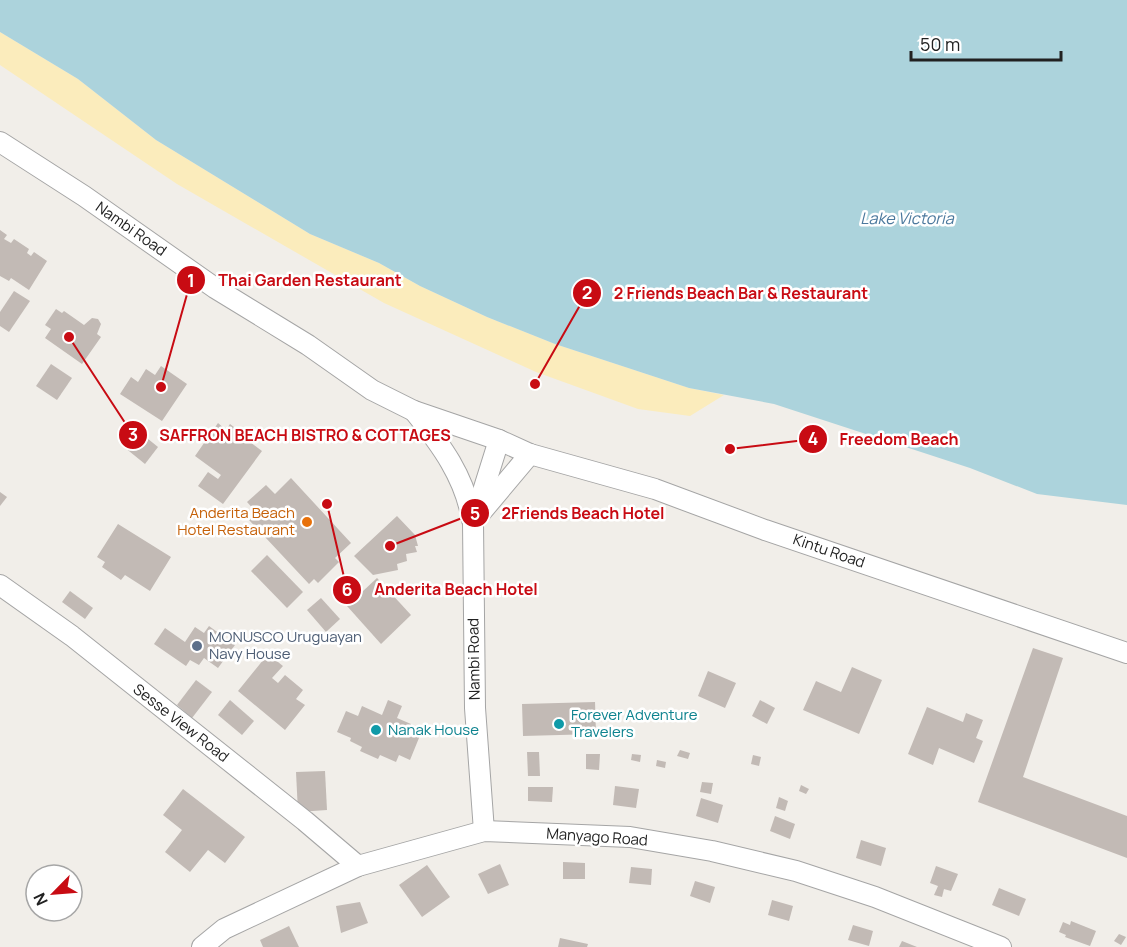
<svg xmlns="http://www.w3.org/2000/svg" width="1127" height="947" viewBox="0 0 1127 947" font-family="Manrope,sans-serif">
<rect width="100%" height="100%" fill="#f1eee9"/>
<polygon fill="#fbecbc" points="0,32 78,79 156,140 310,234 379,263 420,286 487,317 555,344 689,388 724,395 690,416 638,409 536,372 384,303 177,184 0,65"/>
<polygon fill="#acd3dc" points="0,0 1127,0 1127,505 1037,494 970,468 774,404 689,388 555,344 487,317 420,286 379,263 310,234 156,140 78,79 0,32"/>
<g fill="#c2bab5">
<polygon points="0,230 7,235 4,239 11,243 14,239 29,249 27,253 31,256 34,252 47,261 29,290 11,278 9,281 0,276"/>
<polygon points="14,291 30,301 9,332 0,326 0,312"/>
<polygon points="56,309 62,313 64,311 84,325 92,318 98,319 101,324 97,334 101,337 82,364 45,338 51,329 45,325"/>
<polygon points="51,364 72,378 57,400 36,386"/>
<polygon points="161,366 187,384 162,421 120,394 131,377 138,382 146,369 155,375"/>
<polygon points="218,423 226,430 230,424 247,437 246,439 262,451 223,504 198,486 208,472 218,479 221,475 195,456"/>
<polygon points="137,430 158,447 145,464 124,447"/>
<polygon points="291,478 351,543 335,558 339,562 318,583 314,579 309,584 249,520 257,513 247,502 266,485 275,494"/>
<polygon points="0,492 7,497 0,506"/>
<polygon points="397,516 415,535 418,546 415,546 417,552 406,554 407,561 397,564 398,570 373,575 354,556"/>
<polygon points="118,524 171,557 150,591 125,575 121,580 102,567 105,562 97,557"/>
<polygon points="267,555 303,592 287,608 251,571"/>
<polygon points="377,578 411,615 381,644 347,606"/>
<polygon points="70,591 93,608 85,619 62,602"/>
<polygon points="321,598 340,619 326,632 307,610"/>
<polygon points="209,626 235,645 218,668 204,658 199,665 190,660 186,666 154,644 165,628 185,642 195,627 204,633"/>
<polygon points="1033,648 1063,658 1023,777 1127,816 1127,858 978,802"/>
<polygon points="268,654 283,666 272,678 278,683 285,675 303,690 296,699 305,705 285,730 238,691"/>
<polygon points="852,667 882,680 859,734 803,710 816,681 841,692"/>
<polygon points="708,671 736,683 725,708 698,696"/>
<polygon points="196,680 212,692 192,718 177,705"/>
<polygon points="230,700 254,721 242,735 218,715"/>
<polygon points="388,700 402,706 397,718 411,724 409,728 421,733 410,760 399,755 396,762 380,755 378,759 360,751 362,747 350,741 351,738 337,732 346,711 358,716 362,706 382,715"/>
<polygon points="760,700 775,708 767,724 752,716"/>
<polygon points="595,702 596,734 523,736 522,704"/>
<polygon points="927,707 963,722 966,713 983,720 976,738 983,741 974,763 939,748 933,765 908,754"/>
<polygon points="680,750 690,753 688,759 677,756"/>
<polygon points="527,752 539,752 540,776 528,776"/>
<polygon points="586,754 600,754 599,770 586,769"/>
<polygon points="632,754 641,755 640,762 631,760"/>
<polygon points="753,755 761,757 759,766 751,764"/>
<polygon points="657,760 666,762 665,768 656,766"/>
<polygon points="325,771 327,810 298,812 296,772"/>
<polygon points="702,782 713,783 711,794 700,792"/>
<polygon points="801,785 809,789 806,794 799,791"/>
<polygon points="615,786 639,789 636,808 613,805"/>
<polygon points="528,787 553,787 552,802 528,801"/>
<polygon points="183,789 245,837 225,863 208,850 190,872 165,852 182,830 163,815"/>
<polygon points="779,797 788,801 785,811 776,808"/>
<polygon points="701,798 723,805 718,823 696,816"/>
<polygon points="775,816 795,824 790,839 770,831"/>
<polygon points="861,840 886,848 881,866 856,858"/>
<polygon points="563,862 585,863 585,879 563,879"/>
<polygon points="500,864 509,885 488,894 478,874"/>
<polygon points="427,865 450,897 422,917 399,885"/>
<polygon points="936,866 958,874 951,891 944,889 942,897 934,895 938,886 930,883"/>
<polygon points="631,867 652,869 651,885 629,883"/>
<polygon points="695,881 715,887 710,903 690,896"/>
<polygon points="999,888 1026,899 1019,916 992,905"/>
<polygon points="772,900 793,906 789,921 768,915"/>
<polygon points="360,902 368,923 341,933 336,906"/>
<polygon points="1071,921 1096,931 1090,946 1065,937 1066,935 1059,932 1063,922 1070,925"/>
<polygon points="853,925 873,931 869,946 848,940"/>
<polygon points="289,926 299,947 263,947 260,940"/>
<polygon points="1119,934 1126,937 1121,945 1114,941"/>
<polygon points="560,938 588,944 587,947 558,947"/>
<polygon points="902,941 917,947 899,947"/>
</g>
<g fill="none" stroke-linecap="round" stroke-linejoin="round">
<g stroke="#a5a5a5" stroke-width="22">
<g id="street">
<polyline points="0,142 84,196 215,288 308,345 372,390 414,411 499,440 530,454 655,489 765,530 1127,653"/>
<path d="M414,411C441,445 465,477 472,520"/>
<polyline points="478,516 530,454"/>
<polyline points="0,585 72,636 305,821 358,866"/>
<polyline points="484,831 475,708 473,523 499,440"/>
<polyline points="202,947 224,929 358,866 484,831 630,837 712,851 796,871 875,897 1001,947"/>
</g>
</g>
<use href="#street" stroke="#fff" stroke-width="20"/>
</g>
<circle fill="#e8710a" stroke="#fff" stroke-width="2" cx="307" cy="522" r="6"/>
<circle fill="#5c6f8a" stroke="#fff" stroke-width="2" cx="197" cy="646" r="6"/>
<g fill="#0f9aa8" stroke="#fff" stroke-width="2">
<circle cx="559" cy="724" r="6"/>
<circle cx="376" cy="730" r="6"/>
</g>
<g text-anchor="middle" stroke-width="5" stroke-linejoin="round" paint-order="stroke">
<g font-size="15" fill="#212121" stroke="#fff">
<text transform="translate(131 229) rotate(35)" y="5">Nambi Road</text>
<text transform="translate(829 551) rotate(19)" y="5">Kintu Road</text>
<text transform="translate(474 659) rotate(-91)" y="5">Nambi Road</text>
<text transform="translate(181 723) rotate(38)" y="5">Sesse View Road</text>
<text transform="translate(597 837) rotate(4)" y="5">Manyago Road</text>
</g>
<g font-size="15" fill="#c56008" stroke="#fff" text-anchor="end">
<text x="295" y="518">Anderita Beach<tspan x="295" dy="17">Hotel Restaurant</tspan></text>
</g>
<g font-size="15" fill="#4e5e75" stroke="#fff" text-anchor="start">
<text x="209" y="642">MONUSCO Uruguayan<tspan x="209" dy="17">Navy House</tspan></text>
</g>
<g font-size="15" fill="#0d838f" stroke="#fff" text-anchor="start">
<text x="571" y="720">Forever Adventure<tspan x="571" dy="17">Travelers</tspan></text>
<text x="388" y="735">Nanak House</text>
</g>
<g font-size="16" font-style="italic" fill="#4b789d" stroke="#fff">
<text x="907" y="224">Lake Victoria</text>
</g>
</g>
<path fill="none" stroke="#c80b13" stroke-width="2" d="M161 387L191 280M535 384L587 293M69 337L133 435M730 449L813 439M390 546L475 513M327 504L347 590"/>
<g fill="#c80b13" stroke="#fff" stroke-width="2">
<circle cx="161" cy="387" r="6"/>
<circle cx="535" cy="384" r="6"/>
<circle cx="69" cy="337" r="6"/>
<circle cx="730" cy="449" r="6"/>
<circle cx="390" cy="546" r="6"/>
<circle cx="327" cy="504" r="6"/>
<circle cx="191" cy="280" r="15"/>
<circle cx="587" cy="293" r="15"/>
<circle cx="133" cy="435" r="15"/>
<circle cx="813" cy="439" r="15"/>
<circle cx="475" cy="513" r="15"/>
<circle cx="347" cy="590" r="15"/>
</g>
<g font-size="18" text-anchor="middle" font-weight="bold" fill="#fff">
<text x="191" y="287">1</text>
<text x="587" y="299">2</text>
<text x="133" y="441">3</text>
<text x="813" y="445">4</text>
<text x="475" y="520">5</text>
<text x="347" y="596">6</text>
</g>
<g font-size="16" text-anchor="middle" font-weight="bold" fill="#c80b13" stroke="#fff" stroke-width="5" stroke-linejoin="round" paint-order="stroke">
<text x="310" y="286">Thai Garden Restaurant</text>
<text x="741" y="299">2 Friends Beach Bar &amp; Restaurant</text>
<text x="305" y="441">SAFFRON BEACH BISTRO &amp; COTTAGES</text>
<text x="899" y="445">Freedom Beach</text>
<text x="583" y="519">2Friends Beach Hotel</text>
<text x="456" y="595">Anderita Beach Hotel</text>
</g>
<g transform="translate(54 893) rotate(245)"><circle r="28" fill="#ffffff" stroke="#a6a6a6" stroke-width="1.5"/>
<path d="M0-4.5L10 22L0 15L-10 22Z" fill="#c80b13"/>
<text y="-9" font-size="16" font-weight="bold" text-anchor="middle" fill="#212121">N</text>
</g>
<path d="M911 51v9h150v-9" fill="none" stroke="#212121" stroke-width="3"/>
<text x="920" y="51" font-size="18" fill="#212121" stroke="#ffffff" stroke-width="4.5" paint-order="stroke">50 m</text>
</svg>
